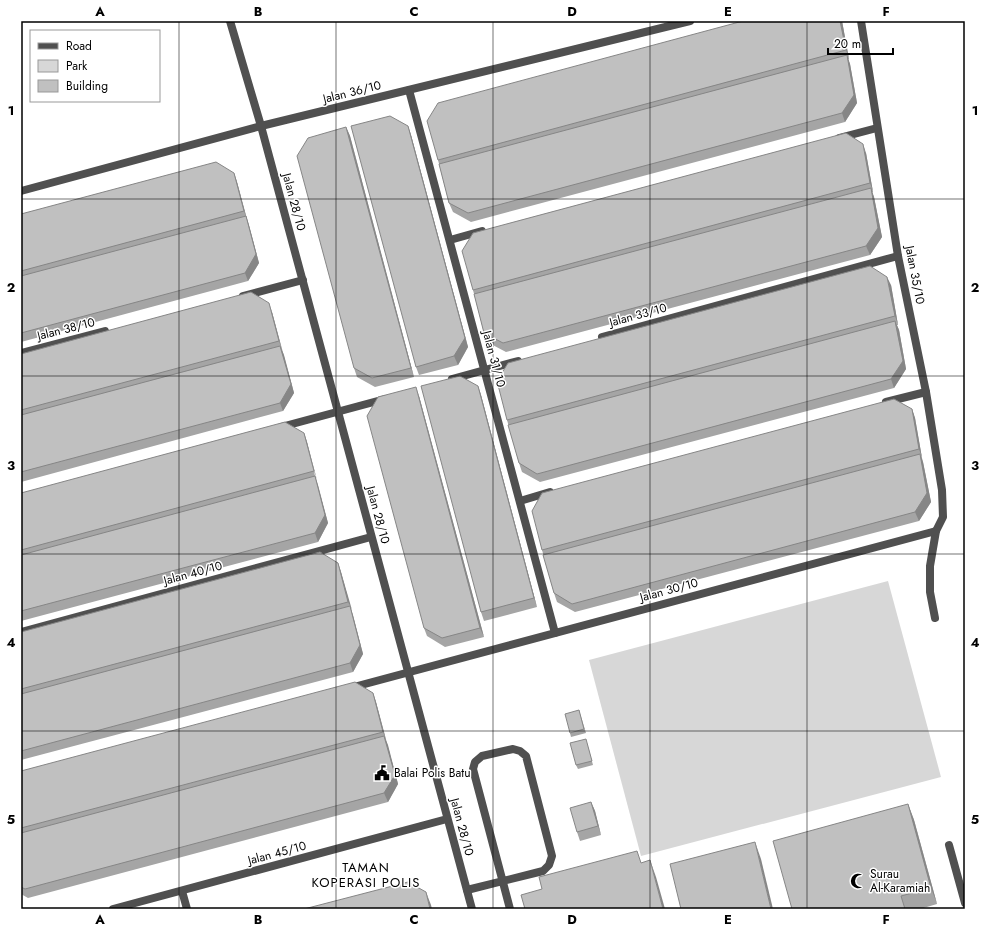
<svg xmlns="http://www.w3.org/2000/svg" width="986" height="930" viewBox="0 0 986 930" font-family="Jost,sans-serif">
<rect width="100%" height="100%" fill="#fff"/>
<polygon fill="#d7d7d7" points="888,581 941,777 641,856 589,660"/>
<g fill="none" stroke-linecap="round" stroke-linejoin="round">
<g stroke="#505050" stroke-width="8">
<polyline points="230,21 261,126"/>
<polyline points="935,618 930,592 930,566 936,531"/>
<polyline points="949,845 965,903"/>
<polyline points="467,890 543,871 549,865 552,856 526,756 520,751 513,749 482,756 475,762 473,769 510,909"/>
<polyline points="182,891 187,909"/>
</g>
<g stroke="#505050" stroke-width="8">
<polyline points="409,90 555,633"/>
<polyline points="261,126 472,909"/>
<polyline points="839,138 877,128"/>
<polyline points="21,191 261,126 690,21"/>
<polyline points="450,240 482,231"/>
<polyline points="243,296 303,280"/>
<polyline points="602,337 898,256"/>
<polyline points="21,353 105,331"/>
<polyline points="452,379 518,361"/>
<polyline points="886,402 926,392"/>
<polyline points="281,427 385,399"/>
<polyline points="520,501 550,492"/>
<polyline points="21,632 371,537"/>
<polyline points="350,688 936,531 943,517 942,490 926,392 898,256 861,21"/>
<polyline points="113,909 447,819"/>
</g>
</g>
<g fill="#a5a5a5">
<polygon points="842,21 849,59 848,59 850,64 857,103 845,122 471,222 453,212 449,203 438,160"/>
<polygon points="408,126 411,135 468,347 458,365 419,375 416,367"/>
<polygon points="346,127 350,136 414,377 375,387 357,377 354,368"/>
<polygon points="866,153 873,192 872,192 874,197 882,237 870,255 506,352 487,342 484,333 473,290"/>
<polygon points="234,173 237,182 259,263 248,281 21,342 21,214"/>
<polygon points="891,285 898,325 897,325 899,330 906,369 894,388 540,482 522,472 519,463 507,420"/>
<polygon points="272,312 294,393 283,411 21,482 21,354"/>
<polygon points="478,386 481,395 537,607 484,621 481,612"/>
<polygon points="419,396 484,637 445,647 427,636 424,628"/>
<polygon points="912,409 915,418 922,458 923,462 931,502 919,521 575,612 557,602 554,593 542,550"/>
<polygon points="304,433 307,442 316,480 328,523 318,542 21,621 21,493"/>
<polygon points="338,563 341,572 363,654 353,672 21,760 21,632"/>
<polygon points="373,693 376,702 398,784 388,802 28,898 21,894 21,771"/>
<polygon points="579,710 586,733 571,737 570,733"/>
<polygon points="587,743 593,765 578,769 576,765"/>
<polygon points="591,802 595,811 601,835 580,841 577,832"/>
<polygon points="908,804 914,820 937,904 920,909 792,909"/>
</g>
<g fill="#868686">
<polygon points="840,21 842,21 849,59 846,50"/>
<polygon points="847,55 850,64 857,103 845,122 842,113"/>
<polygon points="408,126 411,135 468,347 458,365 454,356"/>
<polygon points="346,127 350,136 414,377 411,368"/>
<polygon points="863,144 866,153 873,192 870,183"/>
<polygon points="234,173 237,182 247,220 244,211"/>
<polygon points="871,188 874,197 882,237 870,255 866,246"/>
<polygon points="246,216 249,225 259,263 248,281 245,273"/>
<polygon points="887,277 891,285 898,325 895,316"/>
<polygon points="269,303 272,312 282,350 279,341"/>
<polygon points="895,321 899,330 906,369 894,388 891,379"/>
<polygon points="280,346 284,355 294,393 283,411 280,403"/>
<polygon points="478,386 481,395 537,607 534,598"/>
<polygon points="416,387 419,396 484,637 480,628"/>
<polygon points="912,409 915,418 922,458 919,449"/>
<polygon points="304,433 307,442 317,480 314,471"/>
<polygon points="920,454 923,462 931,502 919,521 915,512"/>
<polygon points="315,476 318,485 328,523 318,542 315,533"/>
<polygon points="338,563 341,572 352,610 348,602"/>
<polygon points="350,606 353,615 363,654 353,672 350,663"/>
<polygon points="373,693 376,702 386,740 383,732"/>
<polygon points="384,736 388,745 398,784 388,802 384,793"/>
<polygon points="591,802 595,811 601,835 598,826"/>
<polygon points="908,804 914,820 937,904 931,888"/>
<polygon points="755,842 761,859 773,909 771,909"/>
<polygon points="650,860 656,877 665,909 663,909"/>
<polygon points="426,892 431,905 432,909 430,909"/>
</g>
<g fill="#c0c0c0" stroke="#868686">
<polygon points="743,21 840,21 846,50 438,160 427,121 438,103"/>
<polygon points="847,55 854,95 842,113 468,213 449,203 439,164"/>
<polygon points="390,116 408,126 465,338 454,356 416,367 351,126"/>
<polygon points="346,127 411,368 372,378 354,368 297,156 308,138"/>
<polygon points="846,133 863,144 870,183 473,290 462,251 473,233"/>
<polygon points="216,162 234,173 244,211 21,271 21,214"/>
<polygon points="871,188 878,228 866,246 503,343 484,333 474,294"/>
<polygon points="246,216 256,254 245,273 21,333 21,276"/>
<polygon points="870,266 887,277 895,316 507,420 497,381 508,363"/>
<polygon points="251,292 269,303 279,341 21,410 21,354"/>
<polygon points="895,321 903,361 891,379 537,474 519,463 508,425"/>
<polygon points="280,346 291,384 280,403 21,472 21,415"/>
<polygon points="460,376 478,386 534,598 481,612 421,386"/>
<polygon points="416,387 480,628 442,638 424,628 367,416 378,397"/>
<polygon points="894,399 912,409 919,449 542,550 532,511 542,493"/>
<polygon points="285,422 304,433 314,471 21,550 21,493"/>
<polygon points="920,454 927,493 915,512 572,604 554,593 543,555"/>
<polygon points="315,476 325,515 315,533 21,611 21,555"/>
<polygon points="320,552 338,563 348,602 21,689 21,632"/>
<polygon points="350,606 360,645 350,663 21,751 21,694"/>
<polygon points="355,682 373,693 383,732 21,828 21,771"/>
<polygon points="579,710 584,729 570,733 565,714"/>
<polygon points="384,736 395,775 384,793 25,889 21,887 21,833"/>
<polygon points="586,739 592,761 576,765 570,743"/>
<polygon points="591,802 598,826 577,832 570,808"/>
<polygon points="908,804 931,888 901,896 905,909 792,909 773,841"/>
<polygon points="755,842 771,909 681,909 670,864"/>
<polygon points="637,851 641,863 650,860 663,909 525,909 521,895 542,889 539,877"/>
<polygon points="408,882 426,892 430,909 304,909"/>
</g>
<path fill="none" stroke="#000" stroke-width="1" stroke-opacity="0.55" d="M179,21V909M336,21V909M493,21V909M650,21V909M807,21V909M21,199H965M21,376H965M21,554H965M21,731H965"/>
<defs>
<g id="civic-bare" transform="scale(1.2)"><path d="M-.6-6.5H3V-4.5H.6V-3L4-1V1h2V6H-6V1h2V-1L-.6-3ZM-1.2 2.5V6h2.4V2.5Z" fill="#000" stroke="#fff" stroke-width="2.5" paint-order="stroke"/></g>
<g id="mosque-bare" transform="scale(1.2)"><path d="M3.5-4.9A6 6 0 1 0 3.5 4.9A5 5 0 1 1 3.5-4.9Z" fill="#000" stroke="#fff" stroke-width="2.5" paint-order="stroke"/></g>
</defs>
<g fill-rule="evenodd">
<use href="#civic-bare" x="382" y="773"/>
<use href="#mosque-bare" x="858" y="881"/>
</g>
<g text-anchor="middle" stroke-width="3" stroke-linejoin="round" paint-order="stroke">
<g font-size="12" fill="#000" stroke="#fff">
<text transform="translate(352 92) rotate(-14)" y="4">Jalan 36/10</text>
<text transform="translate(294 202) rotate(75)" y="4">Jalan 28/10</text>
<text transform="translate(915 275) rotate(79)" y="4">Jalan 35/10</text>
<text transform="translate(638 315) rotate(-15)" y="4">Jalan 33/10</text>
<text transform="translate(66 329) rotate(-14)" y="4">Jalan 38/10</text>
<text transform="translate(494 359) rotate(75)" y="4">Jalan 31/10</text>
<text transform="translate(378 515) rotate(75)" y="4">Jalan 28/10</text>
<text transform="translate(193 573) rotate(-15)" y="4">Jalan 40/10</text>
<text transform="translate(669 590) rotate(-15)" y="4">Jalan 30/10</text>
<text transform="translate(462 827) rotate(75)" y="4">Jalan 28/10</text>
<text transform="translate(277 853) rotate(-15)" y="4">Jalan 45/10</text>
</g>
<g font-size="12" fill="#000" stroke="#fff" text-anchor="start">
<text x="394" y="777">Balai Polis Batu</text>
<text x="870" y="878">Surau<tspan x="870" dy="14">Al-Karamiah</tspan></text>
</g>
<g font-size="13" letter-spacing="1" fill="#000" stroke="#fff">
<text x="366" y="872">TAMAN<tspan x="366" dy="15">KOPERASI POLIS</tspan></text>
</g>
</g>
<rect width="986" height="930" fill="none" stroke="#ffffff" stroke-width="44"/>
<rect x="30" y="30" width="130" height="72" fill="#ffffff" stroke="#999999"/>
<rect x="38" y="43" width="20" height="6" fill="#505050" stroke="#999999"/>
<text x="66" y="50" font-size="12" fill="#000000">Road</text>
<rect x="38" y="60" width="20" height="12" fill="#d7d7d7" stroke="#999999"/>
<text x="66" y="70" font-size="12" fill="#000000">Park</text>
<rect x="38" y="80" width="20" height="12" fill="#c0c0c0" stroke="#999999"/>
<text x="66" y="90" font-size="12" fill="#000000">Building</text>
<path d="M828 48v6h65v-6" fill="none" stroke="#000000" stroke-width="2"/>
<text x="834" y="48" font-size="12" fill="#000000" stroke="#ffffff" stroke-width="3" paint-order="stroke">20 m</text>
<rect x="22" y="22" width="942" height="886" fill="none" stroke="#000" stroke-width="1.5"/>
<g font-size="13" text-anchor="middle" font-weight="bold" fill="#000">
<text x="100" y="16">A</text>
<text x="258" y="16">B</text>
<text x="414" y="16">C</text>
<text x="572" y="16">D</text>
<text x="728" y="16">E</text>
<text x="886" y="16">F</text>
<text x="11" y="115">1</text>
<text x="975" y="115">1</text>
<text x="11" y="292">2</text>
<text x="975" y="292">2</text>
<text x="11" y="470">3</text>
<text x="975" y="470">3</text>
<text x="11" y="647">4</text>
<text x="975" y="647">4</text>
<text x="11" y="824">5</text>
<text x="975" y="824">5</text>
<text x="100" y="924">A</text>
<text x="258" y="924">B</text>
<text x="414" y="924">C</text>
<text x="572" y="924">D</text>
<text x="728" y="924">E</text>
<text x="886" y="924">F</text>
</g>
</svg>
